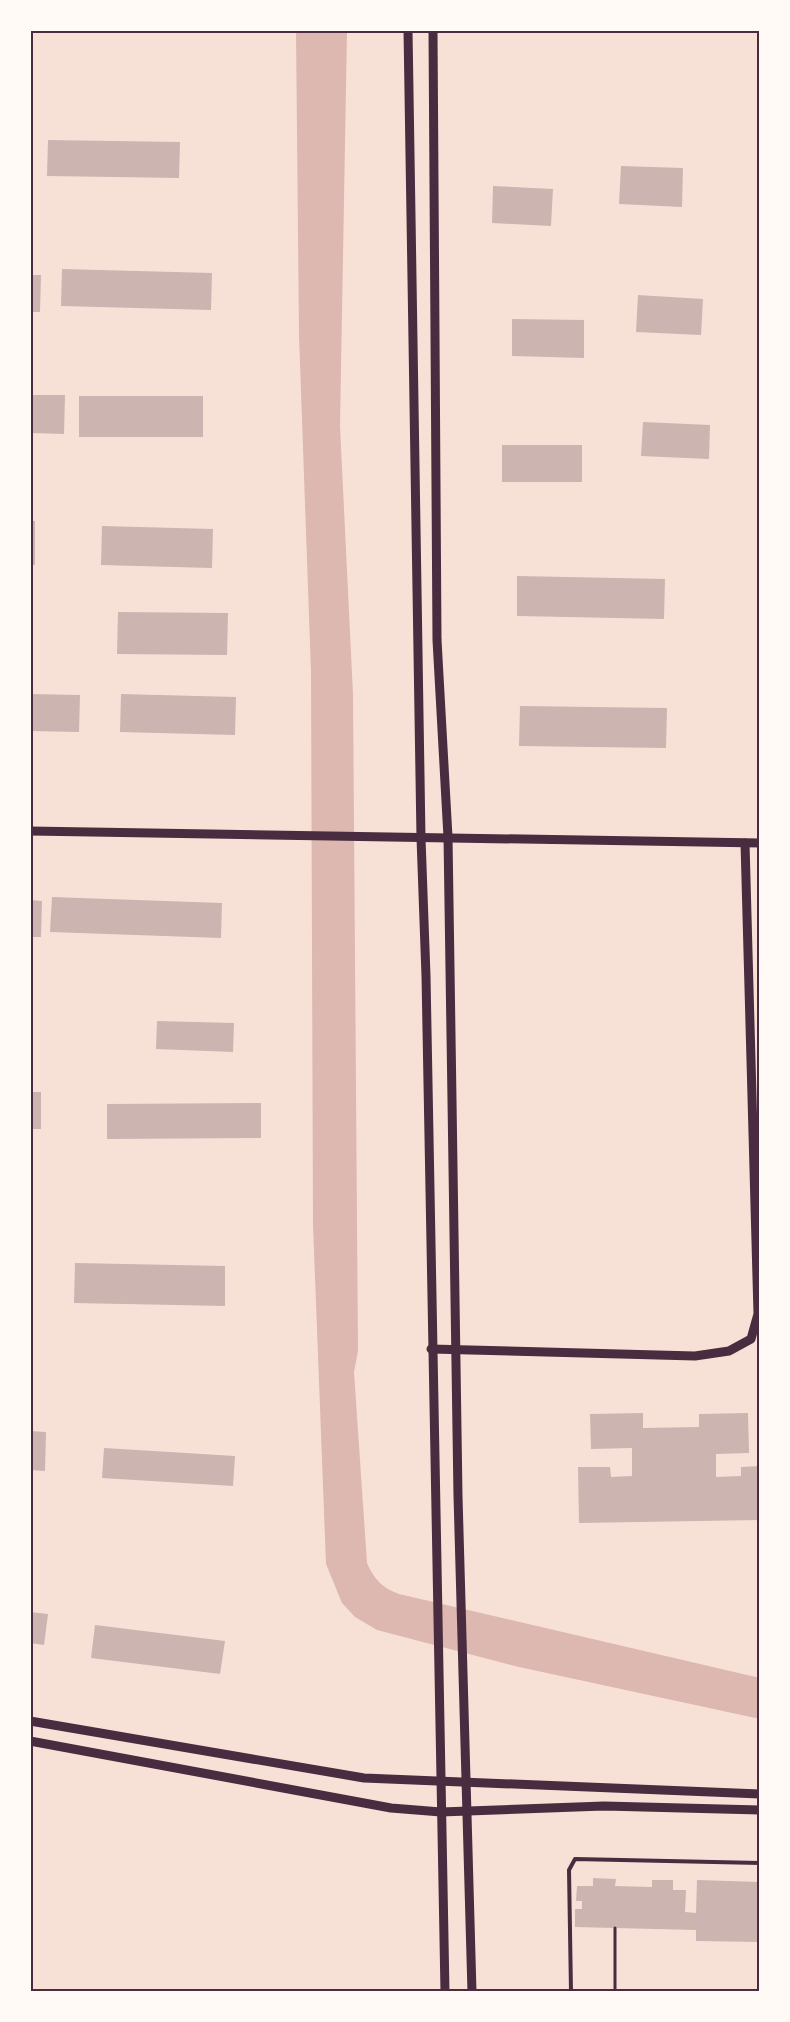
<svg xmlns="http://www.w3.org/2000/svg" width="790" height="2022" viewBox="0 0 790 2022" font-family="Helvetica,sans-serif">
<rect width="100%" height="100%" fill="#f7e1d7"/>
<path fill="#dcb8b0" d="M296,30H347L340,426L353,694L358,1351L354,1372L367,1563C374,1579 382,1588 399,1594L760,1678V1719L519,1667L377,1630L355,1617L342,1603L326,1564L313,1225L311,672L299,335Z"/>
<g fill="#ccb4b1">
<polygon points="48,140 180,142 179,178 47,176"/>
<polygon points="621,166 683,168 682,207 619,204"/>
<polygon points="493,186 553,189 551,226 492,223"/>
<polygon points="62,269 212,273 211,310 61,306"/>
<polygon points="30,275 41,275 40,312 30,312"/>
<polygon points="638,295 703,299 701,335 636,332"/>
<polygon points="512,319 584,320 584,358 512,356"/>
<polygon points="30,395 65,395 64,434 30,433"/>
<rect x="79" y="396" width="124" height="41"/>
<polygon points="643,422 710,425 709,459 641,456"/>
<rect x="502" y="445" width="80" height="37"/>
<rect x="30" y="521" width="5" height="44"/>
<polygon points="102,526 213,529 212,568 101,565"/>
<polygon points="517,576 665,579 664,619 517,616"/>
<polygon points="118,612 228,613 227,655 117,654"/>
<polygon points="30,694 80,695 79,732 30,731"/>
<polygon points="121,694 236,697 235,735 120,732"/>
<polygon points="520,706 667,708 666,748 519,746"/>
<polygon points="52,897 222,903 221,938 50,932"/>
<polygon points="30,900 42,901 41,937 30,937"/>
<polygon points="157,1021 234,1023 233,1052 156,1049"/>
<rect x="30" y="1092" width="11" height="37"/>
<polygon points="261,1103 261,1138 107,1139 107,1104"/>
<polygon points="75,1263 225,1266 225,1306 74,1303"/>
<polygon points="643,1413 643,1428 699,1427 699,1414 748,1413 749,1453 716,1454 716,1477 741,1476 741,1467 760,1466 760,1520 579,1523 578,1467 610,1467 611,1477 632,1476 632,1448 591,1449 590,1414"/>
<polygon points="30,1431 46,1432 45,1471 30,1470"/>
<polygon points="104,1448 235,1456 233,1486 102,1478"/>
<polygon points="30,1612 48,1614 44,1645 30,1643"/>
<polygon points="95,1625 225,1641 220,1674 91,1658"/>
<polygon points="593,1878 616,1879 615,1886 652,1887 652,1880 673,1880 673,1890 686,1890 685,1912 696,1913 697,1880 760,1882 760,1942 696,1941 696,1930 575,1927 575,1909 582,1909 582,1901 576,1901 577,1886 593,1886"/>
</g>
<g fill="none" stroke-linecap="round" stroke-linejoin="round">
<polyline stroke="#4a2c40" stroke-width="3" points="615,1928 615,1992"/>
<polyline stroke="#4a2c40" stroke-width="4" points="571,1992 569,1870 575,1859 760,1863"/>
<g stroke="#4a2c40" stroke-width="9">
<polyline points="408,30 421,838 426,976 445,1992"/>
<polyline points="433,30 437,640 448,837 458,1496 472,1992"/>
<polyline points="30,831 760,843"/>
<polyline points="431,1349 695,1356 729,1351 751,1339 758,1314 745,843"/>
<polyline points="30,1721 364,1778 760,1794"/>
<polyline points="30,1741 391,1808 441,1812 604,1806 760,1810"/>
</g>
</g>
<rect width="790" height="2022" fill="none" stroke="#fffaf5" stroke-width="63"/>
<rect x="32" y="32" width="726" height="1958" fill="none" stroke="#4a2c40" stroke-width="2"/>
</svg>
